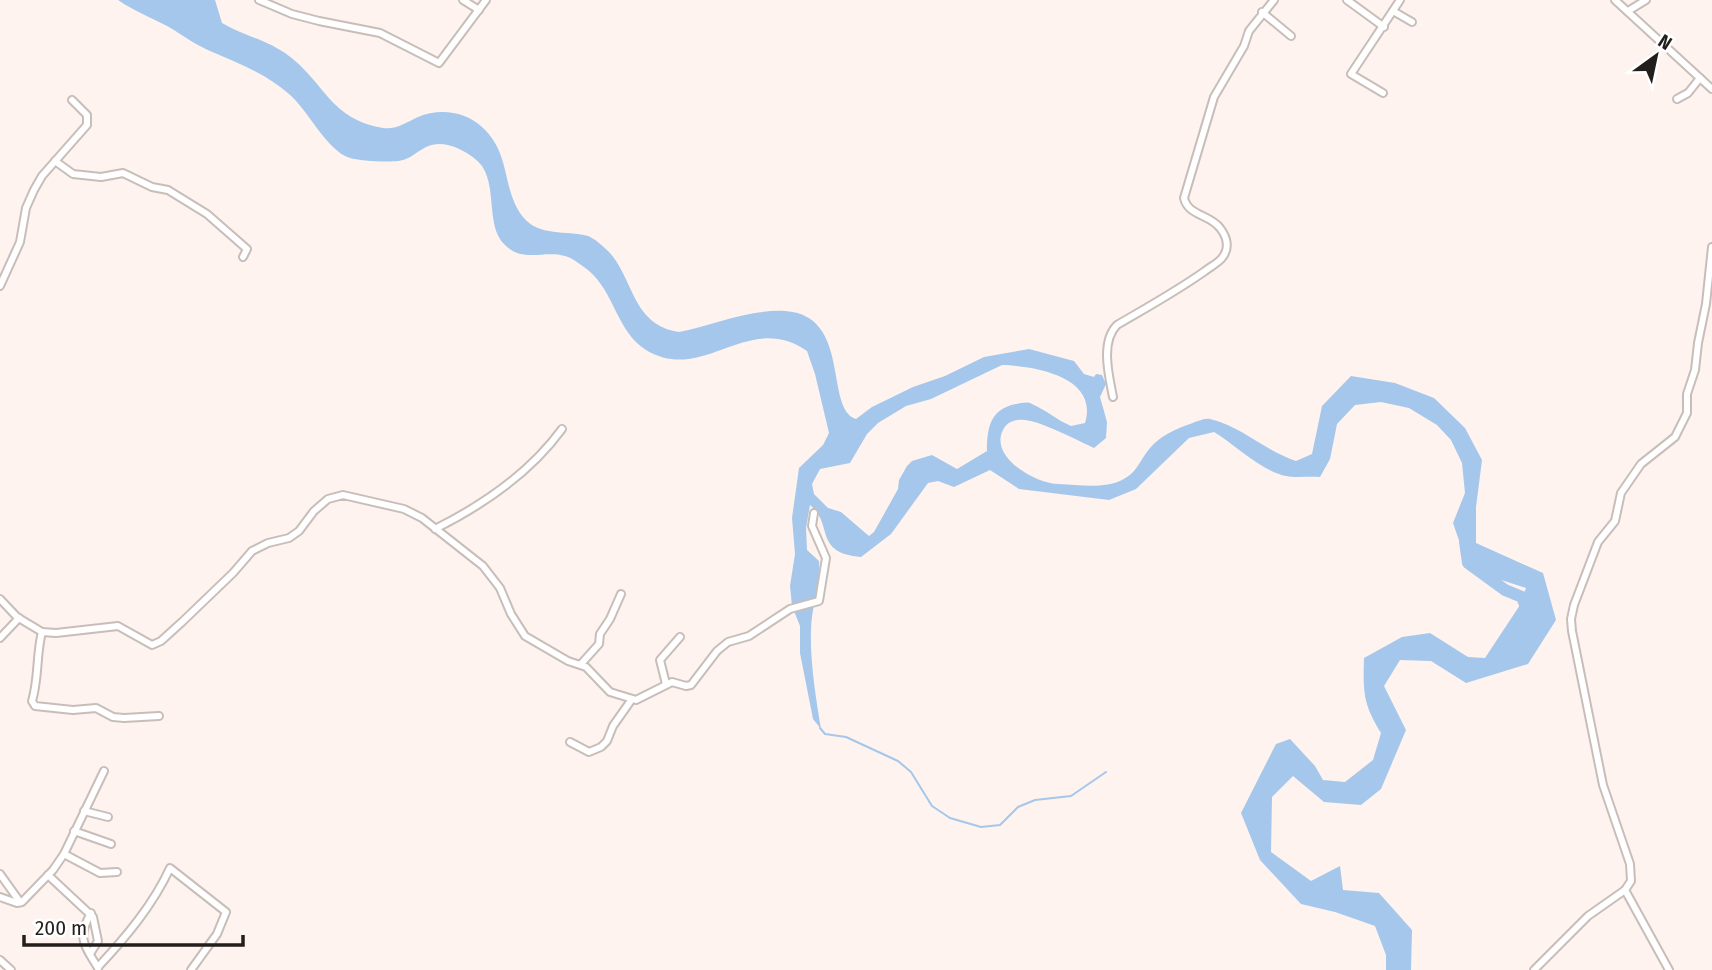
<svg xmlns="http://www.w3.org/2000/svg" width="1712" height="970" viewBox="0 0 1712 970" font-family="'Fira Sans Condensed',sans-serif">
<rect width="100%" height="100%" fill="#fef3ef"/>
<path fill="#a5c7eb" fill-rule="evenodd" d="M118,0H215L222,23C244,36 268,40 289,56C325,83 330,119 383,128C396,130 407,122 418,117C439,108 465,111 482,127C512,154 501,189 523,217C539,237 566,230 588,236C594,238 604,247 609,252C634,279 632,325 679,332C714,325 749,309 785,311C852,315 824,409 856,419L872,407L913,387L945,376L984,357L1029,349L1074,361L1084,374L1094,377L1096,374L1102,375L1106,384L1100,397L1107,422L1106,438L1094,448C1079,441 1040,421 1025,420C1016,419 1007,421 1003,430C989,457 1036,484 1059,484C1078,485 1105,489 1122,480C1137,473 1140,460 1150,448C1160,436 1175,429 1190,424C1196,422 1204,418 1210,419C1243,427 1265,451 1296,461L1312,454L1322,406L1351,376L1395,383L1434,398L1465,428L1482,460L1476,507V543L1543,573L1556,620L1528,664L1466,683L1431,661L1400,660L1384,686L1406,730L1381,789L1361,805L1324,802L1293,776L1272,797L1271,852L1311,881L1340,866L1343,890L1379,893L1412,930L1411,970H1386V955L1375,926L1335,912L1301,904L1260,860L1241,813L1276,744L1290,739L1315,766L1323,780L1345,782L1373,760L1381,733C1363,704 1363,692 1364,658L1402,637L1430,633L1468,657L1485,658L1520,605L1526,588L1489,576L1464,555L1453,523L1465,493L1462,463L1451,440L1437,425L1409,408L1381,402L1355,405L1337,424L1330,459L1320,477C1309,476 1296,478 1286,476C1263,472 1234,444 1214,432L1189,438L1136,489L1109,500L1019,489L990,470L954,487L938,481L928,483L891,534L861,557C813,553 834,524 810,505L806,528L807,550L819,561C821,585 811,607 811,631C810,663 816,698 821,729L813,719L800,653V626L792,606L790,586L795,554L792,518L799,468L823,445L829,433L815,374L807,351C747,310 704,385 646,350C617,332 614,291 588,270C581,265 573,258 565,256C544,250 523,263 505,245C483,225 501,177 474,158C461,148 442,139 426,147C418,151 411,158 403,160C393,163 360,161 350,158C327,151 308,110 289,94C267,74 236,62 210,51C196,45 182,35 169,27C152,18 134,11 118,0ZM1002,365C1036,366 1099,377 1085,423L1071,426C1057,420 1046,410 1032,404C1027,401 1022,403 1016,404C990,409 987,428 987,451L957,469L932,455L912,461L907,466L899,480L898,489L874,532L869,536L841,512L828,508L814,494L812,484L820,469L850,463L867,434L878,423L906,406L931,399Z"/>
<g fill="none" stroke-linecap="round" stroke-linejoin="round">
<polyline stroke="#a5c7eb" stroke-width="2" points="820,728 825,734 846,737 898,761 911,772 932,806 950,818 981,827 1000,825 1018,807 1035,800 1071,796 1106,772"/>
<polyline stroke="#a5c7eb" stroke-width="12" points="1465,542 1468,563 1505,590 1522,597 1528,612"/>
<g stroke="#c8beb9" stroke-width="10">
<g id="street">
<polyline points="259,0 292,14 319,21 380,33 439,63 486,0"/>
<polyline points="463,0 479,10"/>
<polyline points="1347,0 1384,27"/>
<polyline points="1615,0 1712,89"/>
<polyline points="1393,11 1412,22"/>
<polyline points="1628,11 1646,0"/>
<polyline points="1262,12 1291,36"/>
<polyline points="1383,93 1351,74 1400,0"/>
<polyline points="1677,99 1688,93 1700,78"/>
<polyline points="55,161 73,174 101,177 123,173 152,187 168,190 207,214 247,249 243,257"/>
<polyline points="0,286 20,242 26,208 34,190 42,176 87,125 87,115 72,100"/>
<path d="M1113,397C1109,376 1100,342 1117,325C1146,308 1177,291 1205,271C1210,267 1218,263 1222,258C1230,248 1227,237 1220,228C1210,214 1188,216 1184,198L1214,97L1244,46L1249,31L1274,0"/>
<path d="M435,529C483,505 530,473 562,429"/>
<polyline points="0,599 17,617 42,632 56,633 118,626 152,645 161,641 182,622 233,573 252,551 268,543 289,538 299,531 314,511 328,499 343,495 404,509 422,518 483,566 500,588 511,614 525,636 568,661 586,667 610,692 636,700 672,682 686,686 691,685 717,651 728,642 749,636 790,609 819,601 826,558 812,526 814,513"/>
<path d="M42,632C36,655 39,678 32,701L35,706L73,710L96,708L113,717L124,718L159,716"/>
<polyline points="0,638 19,618"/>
<polyline points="581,664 599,644 600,634 610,619 621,594"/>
<polyline points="666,684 660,660 680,637"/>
<polyline points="570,742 589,752 601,747 607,741 613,726 632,699"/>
<polyline points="84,811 108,817"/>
<polyline points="74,831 111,844"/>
<polyline points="64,854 100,873 117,872"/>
<polyline points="0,874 20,902"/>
<polyline points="48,875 93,917 98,941 90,954"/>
<polyline points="1625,890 1669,970"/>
<polyline points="0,897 17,903 22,902 53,870 64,854 104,771"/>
<path d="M91,913C76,939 85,946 98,968"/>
<polyline points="0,960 11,970"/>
<path d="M98,967C126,937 153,905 170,868L226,912L217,934L191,970"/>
<polyline points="1534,970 1588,916 1625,890 1631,881 1630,864 1603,785 1572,631 1571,619 1574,605 1598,542 1615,521 1621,493 1641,464 1675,437 1687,413 1687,394 1695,370 1698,343 1706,304 1712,247"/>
</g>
</g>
<use href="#street" stroke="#fff" stroke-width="6"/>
</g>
<g transform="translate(1656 56) rotate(33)" stroke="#ffffff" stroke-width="5" paint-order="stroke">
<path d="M0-5L12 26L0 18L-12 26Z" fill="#221f1d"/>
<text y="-10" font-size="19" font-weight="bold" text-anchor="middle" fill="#221f1d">N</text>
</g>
<path d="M24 935v10h219v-10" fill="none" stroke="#221f1d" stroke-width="3.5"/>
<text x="35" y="935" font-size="21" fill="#221f1d" stroke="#ffffff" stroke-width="5" paint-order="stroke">200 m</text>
</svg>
